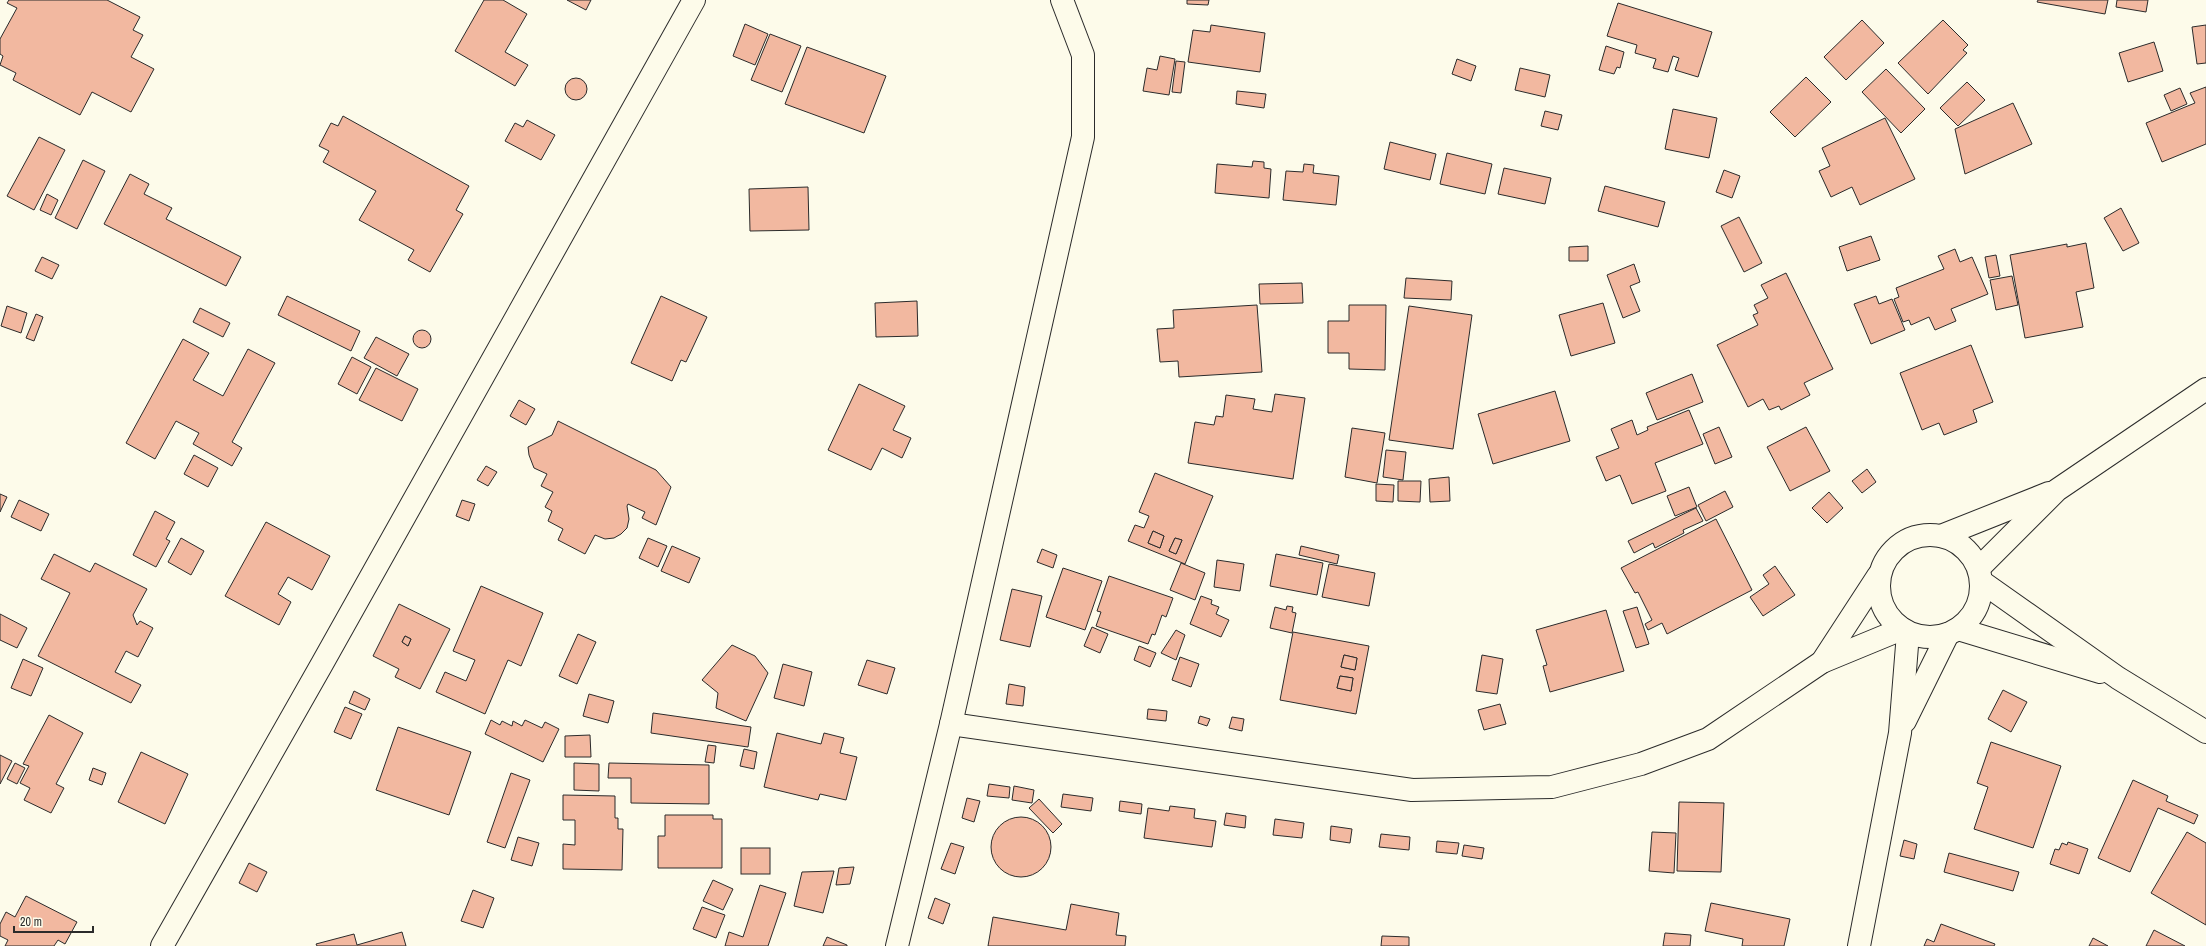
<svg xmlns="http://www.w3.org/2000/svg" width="2206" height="946" viewBox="0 0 2206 946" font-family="'Archivo Narrow',sans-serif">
<rect width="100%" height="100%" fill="#fdfbea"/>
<g fill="#f2b8a0" stroke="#2b2b2b" fill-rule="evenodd">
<polygon points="9,0 107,0 140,17 133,30 143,35 131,57 154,69 131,112 92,92 80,115 13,80 16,73 0,65 3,56 0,54 0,39 17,8 7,3"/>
<polygon points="484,0 503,0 527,14 505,52 528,65 515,86 455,51"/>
<polygon points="567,0 591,0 586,10"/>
<polygon points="1187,0 1209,0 1208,5 1187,4"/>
<polygon points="2038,0 2108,0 2105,14 2037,2"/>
<polygon points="2117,0 2148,0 2146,12 2116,7"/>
<polygon points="1618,3 1712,32 1698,77 1675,70 1679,58 1673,56 1668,72 1653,68 1656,59 1635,53 1637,45 1607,36"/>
<polygon points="1862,20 1884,43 1846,80 1824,57"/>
<polygon points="1943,20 1968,45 1963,50 1967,53 1928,94 1898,63"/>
<polygon points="745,24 768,34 755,65 733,56"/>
<polygon points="1211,25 1265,33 1260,72 1188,62 1193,30 1210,32"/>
<polygon points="2206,25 2206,63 2197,64 2192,27"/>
<polygon points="770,34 801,46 782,92 751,80"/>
<polygon points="2154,42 2163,71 2128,82 2119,53"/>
<polygon points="1606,46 1624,52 1620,68 1617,67 1614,74 1599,70"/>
<polygon points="807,47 886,76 864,133 785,104"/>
<polygon points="1160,56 1175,59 1169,95 1143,91 1147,68 1157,70"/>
<polygon points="1457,59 1476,66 1471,81 1452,74"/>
<polygon points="1176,61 1185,62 1181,93 1172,92"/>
<polygon points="1520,68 1550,75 1545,97 1515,90"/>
<polygon points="1886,69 1925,109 1901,133 1862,92"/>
<polygon points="1806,77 1831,102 1795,137 1770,112"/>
<circle cx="576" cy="89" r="11"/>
<polygon points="1967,82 1985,100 1958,126 1940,108"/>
<polygon points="2206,87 2206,144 2162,162 2146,123 2195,103 2190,93"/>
<polygon points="2180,88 2187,104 2171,111 2164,95"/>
<polygon points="1237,91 1266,94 1264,108 1236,104"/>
<polygon points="2013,103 2032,144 1965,174 1955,129"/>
<polygon points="1673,109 1717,118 1709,158 1665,149"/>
<polygon points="1545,111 1562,115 1558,130 1541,126"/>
<polygon points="343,116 469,186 456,210 463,214 430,272 408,260 414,250 359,220 376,191 323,162 329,151 319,146 331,123 338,126"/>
<polygon points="1885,118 1915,179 1860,205 1852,187 1831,197 1819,171 1830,166 1822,148"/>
<polygon points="527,120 555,135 541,160 505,141 515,123 523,127"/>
<polygon points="39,137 65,150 34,210 7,196"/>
<polygon points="1390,142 1436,154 1430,180 1384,169"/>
<polygon points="1447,153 1492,164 1485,194 1440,184"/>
<polygon points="83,160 105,171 77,229 55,218"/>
<polygon points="1253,161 1264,162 1264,168 1271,169 1269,198 1215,193 1217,164 1252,167"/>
<polygon points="1304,164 1314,165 1313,173 1339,176 1336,205 1283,200 1286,171 1303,172"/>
<polygon points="1504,168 1551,178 1545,204 1498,194"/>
<polygon points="1724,170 1740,176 1732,198 1716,192"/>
<polygon points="130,174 149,184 144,194 172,208 166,219 241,257 226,286 104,224"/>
<polygon points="1605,186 1665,202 1658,227 1598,211"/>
<polygon points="808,187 809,230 750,231 749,189"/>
<polygon points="47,194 58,200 51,215 40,210"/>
<polygon points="2121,208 2139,243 2123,251 2104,218"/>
<polygon points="1739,217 1762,263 1744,272 1721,226"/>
<polygon points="1871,236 1880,260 1847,271 1839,247"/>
<polygon points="2086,243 2094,288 2076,292 2083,327 2025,338 2010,255 2067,244 2067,247"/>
<polygon points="1588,246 1588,261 1569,261 1569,247"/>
<polygon points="1955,249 1960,262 1972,257 1988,294 1951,309 1956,321 1935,330 1929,317 1911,325 1909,320 1903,322 1894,299 1899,297 1896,288 1944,269 1938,256"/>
<polygon points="1996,255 2000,276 1989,278 1985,257"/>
<polygon points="42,257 59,265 52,279 35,271"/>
<polygon points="1634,264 1640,282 1630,286 1640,311 1623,318 1607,275"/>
<polygon points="1786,273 1833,369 1804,383 1810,395 1781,410 1779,406 1769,410 1763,399 1748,407 1717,345 1758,325 1753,315 1758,313 1754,305 1768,298 1761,285"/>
<polygon points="2012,276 2018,305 1996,310 1990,280"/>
<polygon points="1406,278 1452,281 1451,300 1404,298"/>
<polygon points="1302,283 1303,303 1260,304 1259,284"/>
<polygon points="287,296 360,331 351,351 278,315"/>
<polygon points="661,296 707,317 686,362 681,360 672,381 631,363"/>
<polygon points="1876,296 1879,304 1892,299 1905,330 1871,344 1854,304"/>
<polygon points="917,301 918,336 876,337 875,303"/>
<polygon points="1603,303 1615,343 1571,356 1559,315"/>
<polygon points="1257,305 1262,372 1179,377 1178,361 1160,362 1157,329 1174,328 1173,310"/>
<polygon points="1349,305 1386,305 1385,370 1349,369 1349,353 1328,353 1328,321 1349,321"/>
<polygon points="7,306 27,313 21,333 1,326"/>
<polygon points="1409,306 1472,315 1453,449 1389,440"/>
<polygon points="200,308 230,323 223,337 193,322"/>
<polygon points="36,314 43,317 34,341 26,338"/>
<circle cx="422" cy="339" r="9"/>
<polygon points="376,337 409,354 397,376 364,358"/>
<polygon points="183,339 209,353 193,380 223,396 248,349 275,363 232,442 242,448 232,466 193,444 199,433 176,421 155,459 126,443"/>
<polygon points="1971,345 1993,402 1973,410 1977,422 1944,435 1939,423 1922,430 1900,373"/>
<polygon points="352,357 371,367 357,394 338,384"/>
<polygon points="376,368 418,389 402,421 359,400"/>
<polygon points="1692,374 1703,402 1657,420 1646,393"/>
<polygon points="859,384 905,406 893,430 911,438 902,458 882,448 871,470 828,450"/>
<polygon points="1555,391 1570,441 1493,464 1478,414"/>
<polygon points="1275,394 1305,398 1293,479 1188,463 1195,422 1214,425 1216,416 1223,417 1226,395 1255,399 1253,409 1272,412"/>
<polygon points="519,400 535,409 526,425 510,416"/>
<polygon points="1689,410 1703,444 1655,463 1666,491 1632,504 1620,475 1606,481 1596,457 1619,448 1611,429 1632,420 1637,435 1648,430 1647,427"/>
<polygon points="558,421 656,470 671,487 656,525 642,518 645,512 628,504 627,506 629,519 627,528 621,534 614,538 605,539 595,535 585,554 558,540 563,529 548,521 552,511 545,507 553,492 541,486 547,474 534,468 529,455 528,447 552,435"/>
<polygon points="1719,427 1732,457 1715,464 1703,434"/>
<polygon points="1806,427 1830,471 1790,491 1767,447"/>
<polygon points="1352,428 1385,433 1377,483 1345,477"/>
<polygon points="1386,450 1406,452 1403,480 1383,477"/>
<polygon points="194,455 218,468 208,487 184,474"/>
<polygon points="486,466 497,472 488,486 477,480"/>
<polygon points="1867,469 1876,482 1862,493 1852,481"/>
<path d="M1155,473L1213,496L1185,564L1128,541L1135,525L1144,528L1149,516L1139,512ZM1153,531L1164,536L1160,548L1148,543ZM1175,538L1182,540L1176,554L1169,551Z"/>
<polygon points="1449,477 1450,501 1430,502 1429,479"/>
<polygon points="1398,481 1421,481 1420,502 1398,501"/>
<polygon points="1376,484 1394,485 1393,502 1376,501"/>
<polygon points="1689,487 1697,507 1675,516 1667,496"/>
<polygon points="1725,491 1733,507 1706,521 1698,505"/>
<polygon points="1829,492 1843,508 1827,523 1812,508"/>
<polygon points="0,494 7,497 0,512"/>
<polygon points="19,500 49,514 41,531 11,517"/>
<polygon points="462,500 475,504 469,521 456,516"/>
<polygon points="1696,508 1703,521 1683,530 1684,533 1655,548 1653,543 1634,553 1628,541"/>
<polygon points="155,511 175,522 166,539 170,541 156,567 133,555"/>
<polygon points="1716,519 1752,590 1667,634 1662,623 1648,630 1645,624 1652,620 1638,592 1635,593 1621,568"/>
<polygon points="266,522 330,556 312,590 288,577 278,594 291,602 279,625 225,596"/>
<polygon points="1153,531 1164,536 1160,548 1148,543"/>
<polygon points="181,538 204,551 191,575 168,562"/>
<polygon points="648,538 667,546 658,567 639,558"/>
<polygon points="1175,538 1182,540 1176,554 1169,551"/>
<polygon points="672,546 700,558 689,583 661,571"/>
<polygon points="1301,546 1339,555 1337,564 1299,555"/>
<polygon points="1042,549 1057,555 1053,568 1037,562"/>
<polygon points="54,554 90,572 95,563 147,589 133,615 137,625 140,621 153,628 138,657 126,651 115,672 141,685 131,703 38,656 70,593 41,579"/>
<polygon points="1276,554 1323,563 1317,595 1270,586"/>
<polygon points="1217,560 1244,564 1240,591 1214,587"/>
<polygon points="1181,563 1205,573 1195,600 1170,590"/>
<polygon points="1329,564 1375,573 1369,606 1322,597"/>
<polygon points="1775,566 1795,595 1763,616 1750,597 1769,584 1763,575"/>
<polygon points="1063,568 1102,581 1085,630 1046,617"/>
<polygon points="1109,576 1173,598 1166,617 1162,615 1155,635 1152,634 1148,644 1096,626 1101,612 1097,611"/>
<polygon points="481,586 543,613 521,666 508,660 485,714 436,692 445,672 466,681 475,660 453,651"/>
<polygon points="1012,589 1042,596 1030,647 1000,640"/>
<polygon points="1201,596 1212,600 1211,604 1219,607 1216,614 1229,620 1221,637 1190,624"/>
<path d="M399,604L450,629L420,689L395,677L399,669L373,656ZM405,636L411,639L408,646L402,642Z"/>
<polygon points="1287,606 1293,607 1292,612 1296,613 1292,633 1270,628 1275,607 1286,610"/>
<polygon points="1637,607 1649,644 1636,648 1623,611"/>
<polygon points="1606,610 1624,671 1550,692 1543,666 1547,665 1536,630"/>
<polygon points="0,614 27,628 17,648 0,640"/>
<polygon points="1092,627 1108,634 1100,653 1084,646"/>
<polygon points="1176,630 1185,635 1176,660 1161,653"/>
<path d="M1293,632L1369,646L1356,714L1280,700ZM1344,655L1357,658L1355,670L1341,667ZM1340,676L1353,678L1351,691L1337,688Z"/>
<polygon points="578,634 596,642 577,684 559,676"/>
<polygon points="405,636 411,639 408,646 402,642"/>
<polygon points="732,645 755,656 768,673 746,721 716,708 718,693 702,680"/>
<polygon points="1139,646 1156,653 1150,667 1134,660"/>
<polygon points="1344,655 1357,658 1355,670 1341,667"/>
<polygon points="1482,655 1503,659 1497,694 1476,691"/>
<polygon points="1180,657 1199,664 1191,687 1172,680"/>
<polygon points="23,659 43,668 31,696 11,688"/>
<polygon points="867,660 895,668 887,694 858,685"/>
<polygon points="783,664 812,672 804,706 774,698"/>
<polygon points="1340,676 1353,678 1351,691 1337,688"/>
<polygon points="1009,684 1025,687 1023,706 1006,704"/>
<polygon points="2003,690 2027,702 2011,732 1988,719"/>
<polygon points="354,691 370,699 365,710 349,703"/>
<polygon points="589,694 614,701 608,723 583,716"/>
<polygon points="1500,704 1506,724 1484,730 1478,710"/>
<polygon points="345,707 362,714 351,739 334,732"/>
<polygon points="1148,709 1167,711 1166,721 1147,719"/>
<polygon points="653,713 751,727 748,747 651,733"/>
<polygon points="49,715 83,733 56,784 64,788 51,813 24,800 30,788 20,783 29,766 23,764"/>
<polygon points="1200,716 1210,719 1207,726 1198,723"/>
<polygon points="1232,717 1244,719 1242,731 1229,728"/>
<polygon points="491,720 500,725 502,721 512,726 513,721 522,726 525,720 542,728 545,722 559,729 543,762 485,734"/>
<polygon points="398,727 471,752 449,815 376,790"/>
<polygon points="777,733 821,744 824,733 844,738 840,753 857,757 846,800 820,794 818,800 764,787"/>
<polygon points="590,735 591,757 565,757 565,736"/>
<polygon points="1991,742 2061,766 2033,848 1974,829 1988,787 1977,783"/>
<polygon points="708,745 716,746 714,763 705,762"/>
<polygon points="744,749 757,752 754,769 740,766"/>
<polygon points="141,752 188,774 165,824 118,802"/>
<polygon points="0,755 12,761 0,784"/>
<polygon points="15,763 25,768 17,784 7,779"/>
<polygon points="574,763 599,764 599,791 574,790"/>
<polygon points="609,763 709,765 709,804 631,803 631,778 608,778"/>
<polygon points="93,768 106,773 102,785 89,780"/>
<polygon points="511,773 530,780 505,848 487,842"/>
<polygon points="2133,780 2168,796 2166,801 2198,815 2194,824 2158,808 2130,872 2098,858"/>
<polygon points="989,784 1010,787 1009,798 987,796"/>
<polygon points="1014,786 1034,790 1032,803 1012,800"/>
<polygon points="1063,794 1093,798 1091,811 1061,807"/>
<polygon points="563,795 615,796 615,818 618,818 618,829 623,829 622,870 563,869 563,844 575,845 575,820 563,820"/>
<polygon points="967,798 980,801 974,822 962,818"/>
<polygon points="1039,799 1062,824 1053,833 1029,808"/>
<polygon points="1120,801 1142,804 1141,814 1119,811"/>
<polygon points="1679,802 1724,803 1721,872 1677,871"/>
<polygon points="1170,806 1195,809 1194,818 1216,821 1212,847 1144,838 1148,808 1169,811"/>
<polygon points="1226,813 1246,816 1245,828 1224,825"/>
<polygon points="665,815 713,815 713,819 722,819 722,868 658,868 658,836 665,836"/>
<circle cx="1021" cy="847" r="30"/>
<polygon points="1275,819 1304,823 1302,838 1273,835"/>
<polygon points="1331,826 1352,829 1350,843 1330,840"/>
<polygon points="1652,832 1676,833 1674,873 1649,871"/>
<polygon points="2187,832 2206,843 2206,925 2151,893"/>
<polygon points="1381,834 1410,837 1409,850 1379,847"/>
<polygon points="518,837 539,843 532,866 511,860"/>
<polygon points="1904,840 1917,844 1914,859 1900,856"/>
<polygon points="1437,841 1459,843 1457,854 1436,852"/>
<polygon points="2068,842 2088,849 2079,874 2050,864 2055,849 2059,850 2062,843 2067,845"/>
<polygon points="951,843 964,847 955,874 941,869"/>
<polygon points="1464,845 1484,848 1482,859 1462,856"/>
<rect x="741" y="848" width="29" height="26"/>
<polygon points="1949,853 2019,872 2013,891 1944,872"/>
<polygon points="249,863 267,872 257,892 239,883"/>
<polygon points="854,867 850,884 836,885 839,868"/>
<polygon points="834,871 823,913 794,906 802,872"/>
<polygon points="713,880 733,889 723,910 703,901"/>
<polygon points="760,885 786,893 768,946 725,946 729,932 743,937"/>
<polygon points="473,890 494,898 483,928 461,921"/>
<polygon points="26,896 77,922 65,944 58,940 54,946 5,946 8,940 0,936 0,924 6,912 15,917"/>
<polygon points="935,898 950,904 943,924 928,918"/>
<polygon points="1711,903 1790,919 1784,946 1742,946 1743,939 1705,931"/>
<polygon points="1071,904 1119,913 1116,935 1126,936 1125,946 988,946 993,917 1066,930"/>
<polygon points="702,907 725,915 716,938 693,929"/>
<polygon points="1941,924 1995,944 1994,946 1924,946 1927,939 1934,942"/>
<polygon points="2154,930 2185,946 2146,946"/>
<polygon points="402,932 406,946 317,946 316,944 354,934 357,945"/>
<polygon points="1665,933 1691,935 1690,946 1663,946"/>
<polygon points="1382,936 1409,937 1409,946 1381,946"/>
<polygon points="827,937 847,945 847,946 823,946"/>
<polygon points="2093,938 2108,946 2089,946"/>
</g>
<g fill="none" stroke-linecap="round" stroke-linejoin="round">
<g stroke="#2b2b2b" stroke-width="24">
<g id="minor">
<circle cx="1930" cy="586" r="51"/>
<polyline points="1941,536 2049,493"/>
<polyline points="1979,568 2057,490 2206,389"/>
<polyline points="1982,582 2118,678 2206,732"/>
<polyline points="1958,629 2100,672"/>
<polyline points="1822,662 1878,576"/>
<polyline points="1905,721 1948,634"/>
<polyline points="951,724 1412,790 1552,787 1641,764 1708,739 1822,662 1902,629"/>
<polyline points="162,946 322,664 694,0"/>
<polyline points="897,946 951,724 1083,137 1083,55 1062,0"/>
<polyline points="1859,946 1900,733 1908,633"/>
</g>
</g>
<use href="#minor" stroke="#fdfbea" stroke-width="22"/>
</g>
<path d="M14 926v6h79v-6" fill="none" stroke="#2b2b2b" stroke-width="2"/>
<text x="20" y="926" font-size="12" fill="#2b2b2b" stroke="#fdfbea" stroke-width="3" paint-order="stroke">20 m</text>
</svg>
